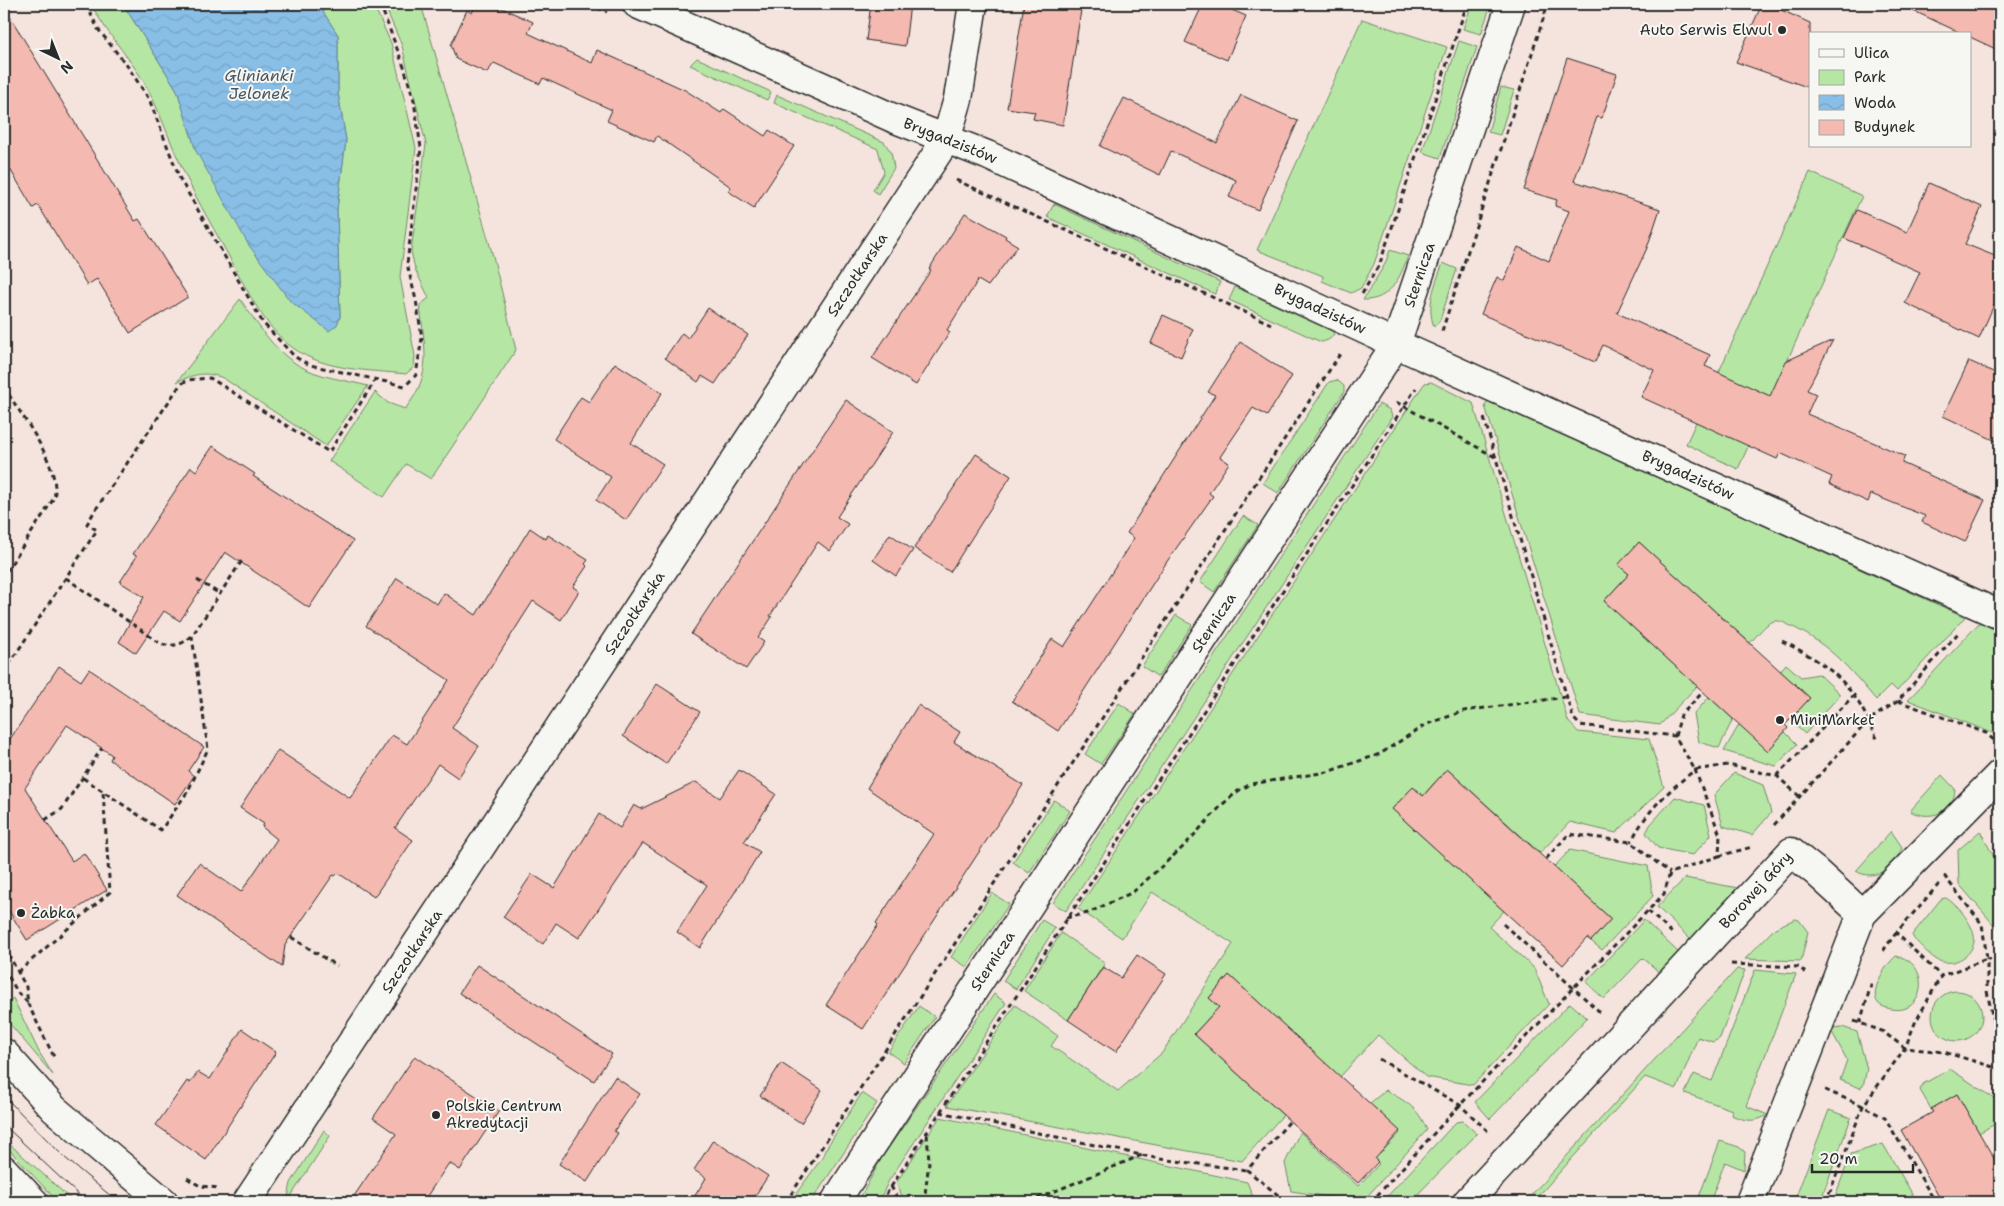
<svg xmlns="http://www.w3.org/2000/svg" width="2004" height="1206" viewBox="0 0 2004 1206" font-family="'Shantell Sans',sans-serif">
<defs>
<pattern id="water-waves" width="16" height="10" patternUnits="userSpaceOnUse" patternTransform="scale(1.25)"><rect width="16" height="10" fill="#89bfe6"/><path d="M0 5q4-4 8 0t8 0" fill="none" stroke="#76a4c5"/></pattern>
</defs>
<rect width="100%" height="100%" fill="#f5e4de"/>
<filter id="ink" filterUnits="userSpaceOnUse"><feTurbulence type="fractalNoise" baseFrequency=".02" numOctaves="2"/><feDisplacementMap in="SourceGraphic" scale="10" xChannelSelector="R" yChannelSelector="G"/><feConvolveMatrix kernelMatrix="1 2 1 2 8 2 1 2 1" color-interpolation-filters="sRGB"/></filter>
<g filter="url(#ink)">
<g fill="#b6e6a4" stroke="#708868">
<path d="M91,4H123L177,90L196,151L340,317L337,209L346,140L338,93V35L318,4H373L391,43L416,148L400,277L415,356L414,367L406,374C369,370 325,371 293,348C265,328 248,292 232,262C216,232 198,203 184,172C172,147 163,120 151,95C135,62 108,37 91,4Z"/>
<path d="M384,4H421L493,256L516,350L431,479L406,464L384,497L329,461L375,392L388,403L405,409C434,374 424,347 420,305L429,298L415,269L411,251L426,144L402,46Z"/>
<polygon points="1472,4 1491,4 1481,34 1463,29"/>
<polygon points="1362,19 1447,47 1374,264 1361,288 1351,293 1322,281 1323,276 1257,250"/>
<polygon points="1459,41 1477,47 1440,158 1422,152"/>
<polygon points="697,58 771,92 767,100 690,65"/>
<polygon points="1501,87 1514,90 1500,135 1488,132"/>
<polygon points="777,95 884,142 891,152 894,168 878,194 873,190 884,172 878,149 774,103"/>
<polygon points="1810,172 1862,196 1738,469 1686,444"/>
<polygon points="1054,204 1220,282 1215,294 1047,217"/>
<path d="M1390,250L1408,256C1400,278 1390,301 1363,300L1385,264Z"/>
<path d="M1443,263L1457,269L1440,320L1434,327C1426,304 1435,285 1443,263Z"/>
<path d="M1235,287L1330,330L1334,333C1332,339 1327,341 1321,342L1229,300Z"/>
<path d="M240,299C257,323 273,350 298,365C318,377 345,380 368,386L326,446L223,378C205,371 194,374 177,382Z"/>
<polygon points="1337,380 1344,386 1344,392 1278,493 1263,483 1329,382"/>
<polygon points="1431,382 1473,403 1568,721 1578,732 1649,739 1664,787 1616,833 1570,822 1540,853 1447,769 1427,791 1426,799 1413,787 1392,809 1504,911 1489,927 1534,968 1549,1004 1473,1085 1426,1077 1378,1035 1340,1077 1229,975 1209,998 1222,1010 1214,1012 1194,1034 1283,1115 1242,1161 947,1106 1015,1005 1058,1036 1051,1046 1118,1091 1162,1053 1233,944 1152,892 1122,938 1078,909 1422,387 1425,383"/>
<path d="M1488,400L1965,617L1897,691L1891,685L1876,700C1849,668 1831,646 1793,627C1788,625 1781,620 1775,621C1766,622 1756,637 1750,643L1639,542L1619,565L1632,577L1624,579L1604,601L1697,686L1660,725L1580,715L1485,406Z"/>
<polygon points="1379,404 1390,410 1392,417 1066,911 1053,903"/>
<polygon points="1243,516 1258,525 1214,592 1200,582"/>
<polygon points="1176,615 1192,625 1158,677 1142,666"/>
<polygon points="1980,622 2000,632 2000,736 1908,700"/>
<polygon points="1786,664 1801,677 1819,674 1839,693 1839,696 1805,734 1789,720 1810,698 1780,671"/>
<polygon points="1709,697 1733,719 1719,748 1699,742 1694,714"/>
<polygon points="1119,703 1135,714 1101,764 1085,754"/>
<polygon points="1739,725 1785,732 1797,744 1776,766 1724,751"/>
<polygon points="1734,773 1763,785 1771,813 1752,835 1723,826 1714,795"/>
<path d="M1942,775L1955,789C1954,814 1929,821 1910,811Z"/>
<polygon points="1675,797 1704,805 1711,835 1693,855 1658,848 1646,833 1650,825"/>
<polygon points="1054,800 1070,811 1029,873 1013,862"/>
<path d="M1891,831L1902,847C1897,866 1875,883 1856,871Z"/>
<polygon points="1980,831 2000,868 2000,932 1959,884 1958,850"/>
<polygon points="1570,850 1648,866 1653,896 1602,950 1591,941 1611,919 1554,867"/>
<polygon points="1685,878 1738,888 1691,940 1657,907"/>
<polygon points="992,893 1009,904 967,967 951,957"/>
<path d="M1946,898C1958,905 1977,928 1974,942C1971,958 1951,967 1937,960C1929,955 1921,946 1914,939L1912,935L1941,899Z"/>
<polygon points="1795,919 1799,920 1808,932 1801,961 1745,959 1775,928"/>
<polygon points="1042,920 1055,928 1016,989 1003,981"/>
<polygon points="1644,920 1679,953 1660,973 1643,958 1604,999 1586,982"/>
<polygon points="1061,933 1105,963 1068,1020 1024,991"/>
<path d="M1896,956C1933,961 1927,1023 1884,1007C1863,1000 1885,965 1896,956Z"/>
<polygon points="1737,969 1745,970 1720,1038 1713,1042 1698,1037 1677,1089 1645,1077 1533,1202 1525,1202"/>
<path d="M1755,970L1796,974L1746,1106L1768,1115C1754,1123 1746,1121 1731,1115L1732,1110L1685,1093L1694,1074L1712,1081Z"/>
<circle cx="1957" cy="1016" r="25"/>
<polygon points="994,994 1006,1003 888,1182 879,1202 858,1202 881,1159"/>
<polygon points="13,998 39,1052 53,1075 4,1017 4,1005"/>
<polygon points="1570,1003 1587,1018 1490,1119 1475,1102"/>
<polygon points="919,1006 935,1017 904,1063 888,1052"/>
<polygon points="1842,1027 1857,1032 1867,1069 1863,1086 1860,1088 1840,1080 1847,1060 1832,1032 1833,1028"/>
<polygon points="1950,1069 2000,1102 2000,1121 1979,1133 1957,1094 1931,1109 1920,1090 1923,1084"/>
<path d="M1386,1090C1407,1103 1417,1106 1427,1130L1362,1202L1291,1191L1285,1163L1300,1132L1358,1186L1379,1164L1372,1157L1378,1152L1380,1154L1400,1133L1369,1104Z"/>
<polygon points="862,1093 877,1103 811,1202 790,1202 822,1158 825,1150"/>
<polygon points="1829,1110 1851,1118 1820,1202 1794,1202"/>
<polygon points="940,1117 1247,1182 1255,1202 905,1202 896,1183"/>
<polygon points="1463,1121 1477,1134 1410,1202 1382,1202 1456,1122"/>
<polygon points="324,1130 330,1136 291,1196 293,1202 287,1202 291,1183"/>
<polygon points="5,1140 74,1202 58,1202 4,1144"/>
<polygon points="1720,1141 1739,1147 1745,1152 1744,1170 1725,1162 1710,1202 1697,1202"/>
<polygon points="1883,1144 1917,1202 1833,1202 1851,1154"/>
</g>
<polygon fill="url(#water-waves)" stroke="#63849b" points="123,4 318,4 338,35 338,93 346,140 337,209 340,317 337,325 329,331 290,301 248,244 196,151 177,90"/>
<g fill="#f4b9b0" stroke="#2b2b2b">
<polygon points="476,4 493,4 533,22 528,33 592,63 597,50 685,90 721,113 724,109 765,136 769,130 794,146 754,208 728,191 731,187 657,136 654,142 607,121 612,110 543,78 540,84 494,63 487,73 456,59 451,45 467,10 472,13"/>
<polygon points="871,4 910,4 905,46 866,40"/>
<polygon points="1024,4 1082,4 1063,125 1033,119 1035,112 1007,108"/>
<polygon points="1203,4 1218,4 1246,16 1227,60 1185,42"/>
<polygon points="1762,4 1768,4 1810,23 1810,88 1736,62"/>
<polygon points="1899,4 2000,4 2000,51 1970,37 1970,34 1963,34"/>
<polygon points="4,7 135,221 139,219 188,297 130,333 97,279 87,285 38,205 33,208 4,159"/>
<polygon points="1567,58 1617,74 1602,118 1597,117 1574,181 1660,209 1647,248 1617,313 1710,355 1705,366 1770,396 1786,361 1833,340 1807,390 1816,394 1807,414 1905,456 1902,463 1985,500 1965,542 1922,522 1925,516 1871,494 1868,502 1829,484 1832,477 1780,453 1777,459 1641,397 1654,370 1603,345 1595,362 1481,314 1497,277 1504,281 1518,247 1549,261 1569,211 1555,206 1557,200 1524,190"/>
<polygon points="1241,95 1298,121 1258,210 1229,197 1236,180 1171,151 1160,175 1100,146 1124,98 1217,143"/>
<polygon points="1929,183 1982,207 1965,244 2000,258 2000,291 1979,339 1905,303 1920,272 1844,238 1857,210 1907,232"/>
<polygon points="965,213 1006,236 1005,238 1018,246 988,286 978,280 947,330 950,332 916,385 872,358 931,270 929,269"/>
<polygon points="708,308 748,335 715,384 702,376 698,382 665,358 682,333 688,338"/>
<polygon points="1163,315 1193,329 1181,357 1151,343"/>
<polygon points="1240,342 1292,376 1267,416 1253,408 1220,457 1229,463 1209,493 1213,496 1168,560 1058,731 1012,701 1052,639 1064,647 1134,538 1127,533 1215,395 1208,392"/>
<polygon points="1969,361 2000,375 2000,443 1943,416"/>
<polygon points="615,363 662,393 631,443 663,464 626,520 596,500 611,477 554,439 581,397 589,402"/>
<polygon points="846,400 893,432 837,517 848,524 830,551 818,542 770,616 772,617 758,638 764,642 746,669 691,634"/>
<polygon points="213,446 255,474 253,476 353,541 309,608 225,552 180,621 164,611 136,653 119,642 144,597 120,582 137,556 133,554 191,467 196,471"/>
<polygon points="976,454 1011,476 950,572 914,548"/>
<polygon points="530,528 546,539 548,535 588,560 585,564 587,566 573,587 579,591 561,620 533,601 452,728 479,746 458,778 438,764 395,828 413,840 374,897 338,873 335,876 333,875 285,945 282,967 177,895 199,863 241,892 277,839 262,827 264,824 240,808 278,750 350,798 392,735 407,744 449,680 366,626 397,578 437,604 444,593 476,615"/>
<polygon points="890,534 913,550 896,576 873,560"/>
<polygon points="1639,542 1810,698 1785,725 1788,728 1768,751 1604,601 1629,574 1618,565"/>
<polygon points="59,666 81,681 89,669 204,747 188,771 194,776 175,804 110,760 112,755 67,725 25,788 72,861 84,853 107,890 27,940 4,903 4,748"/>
<polygon points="657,684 700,712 666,764 623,736"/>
<polygon points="918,705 960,732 954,742 1023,785 863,1029 826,1005 878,925 876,923 934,834 867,788"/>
<polygon points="1447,769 1611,919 1591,941 1587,938 1563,965 1392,809 1413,787 1423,796"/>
<polygon points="739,770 776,794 744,842 760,852 700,948 677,932 707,885 643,843 579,938 556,923 543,944 503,917 532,874 554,888 599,814 620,828 634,805 641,809 696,782 720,798"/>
<polygon points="1137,955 1166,974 1116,1052 1068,1020 1103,967 1121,978"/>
<polygon points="477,965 612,1054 594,1081 459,993"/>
<polygon points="1229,975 1400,1131 1375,1159 1378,1162 1358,1183 1194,1034 1219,1007 1209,998"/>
<polygon points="242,1029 276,1052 206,1160 156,1125 187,1081 190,1083 198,1072 210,1079"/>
<polygon points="415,1056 499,1111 460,1170 449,1163 423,1202 350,1202 396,1134 373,1118"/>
<polygon points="781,1063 822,1090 801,1123 760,1096"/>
<polygon points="615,1077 640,1094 614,1131 618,1133 587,1182 559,1164"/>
<polygon points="1957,1094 2000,1169 2000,1202 1942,1202 1901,1130 1933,1112 1931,1109"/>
<polygon points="713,1140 768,1176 751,1202 691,1202 706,1178 694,1170"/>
</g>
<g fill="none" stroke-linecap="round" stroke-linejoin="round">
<g stroke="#2b2b2b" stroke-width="31">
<g id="minor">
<path id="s1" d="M637,4L893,118L987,155L1396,344L2000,615"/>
<path id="s2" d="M247,1202L946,140L958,99L973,4"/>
<path id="s3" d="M835,1202L1396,344L1511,4"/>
<path id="s4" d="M1467,1202L1791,852L1815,871L1862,914"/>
<polyline points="1750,1202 1862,914 2000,774"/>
</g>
</g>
<g stroke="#2b2b2b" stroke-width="31">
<g id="secondary">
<polyline points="4,1053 54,1109 164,1202"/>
<polyline points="4,1170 34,1202"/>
</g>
</g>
<g stroke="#2b2b2b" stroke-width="3" stroke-dasharray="5 4" stroke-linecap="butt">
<polyline points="86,4 98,29 128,67 149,99 180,179 263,323 295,357 310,365 405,386 416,375 422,338 416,300 407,264 421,148 414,101 404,67 380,4"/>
<polyline points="589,4 607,12"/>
<polyline points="956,180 1271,324"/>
<polyline points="1362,294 1380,263 1467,4"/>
<polyline points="1442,331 1548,4"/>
<path d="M4,387C20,414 62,466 54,498L4,575"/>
<polyline points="1396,402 1495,457"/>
<polyline points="1484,418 1573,718 1580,725 1675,736 1695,770 1728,765 1777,776 1799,796"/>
<path d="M66,578L161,644C174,647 182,645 192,636L243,559"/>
<polyline points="197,580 220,594"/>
<path d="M1782,641C1836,668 1854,686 1878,741"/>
<polyline points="4,672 97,530 87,524 94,512 180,385 187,380 210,378 329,452 376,379"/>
<polyline points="1898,701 1986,733 1997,743"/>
<polyline points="1675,736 1681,715 1703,692"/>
<polyline points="1777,776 1855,694"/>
<polyline points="83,778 161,830 188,791 208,749 192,636"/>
<polyline points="45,820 62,809 102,748"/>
<polyline points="1774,825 1869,720 1898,701 1959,632"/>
<polyline points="1719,856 1752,847"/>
<polyline points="1546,859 1569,834 1631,842 1670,873"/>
<polyline points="1939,884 1896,933 1941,976"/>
<polyline points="1648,911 1672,933"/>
<polyline points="1066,918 1088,913 1133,892 1182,848 1223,804 1238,791 1251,784 1327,772 1380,754 1425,725 1464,711 1566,697"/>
<polyline points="1503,924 1601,1013"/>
<polyline points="291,937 337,966"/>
<polyline points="4,946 26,987 28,1004 55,1059"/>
<polyline points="1883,951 1896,933"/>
<polyline points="2000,958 1987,959 1987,991 2000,1054"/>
<polyline points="1731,964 1800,967 1806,974"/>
<polyline points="4,969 18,993 28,1003"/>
<polyline points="18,972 110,892 103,792"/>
<polyline points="1854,1021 1882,1031 1905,1048 1944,1052 2000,1069"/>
<polyline points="1860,1023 1872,981"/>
<polyline points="1379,1059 1460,1105 1489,1132"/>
<polyline points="1825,1090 1863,1106 1885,1118 1933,1198"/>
<polyline points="940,1112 1160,1159 1247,1170"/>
<polyline points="187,1178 200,1186 219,1188"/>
<polyline points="891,1186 899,1202"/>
<polyline points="1283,1199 1322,1202"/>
<polyline points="786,1202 1340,354"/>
<polyline points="881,1202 1416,388"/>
<polyline points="924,1202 929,1162 927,1133"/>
<polyline points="1029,1202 1142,1155"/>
<polyline points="1283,1202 1283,1199 1247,1170 1290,1121"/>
<path d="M1371,1202L1460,1105L1664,894L1670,873L1719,856L1720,835L1695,770C1669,790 1646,811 1631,842"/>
<polyline points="1826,1202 1863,1106 1905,1048 1915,1023 1941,976 1987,959 1982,924 1945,877 1946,875"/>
</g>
<use href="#minor" stroke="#f6f6f2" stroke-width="28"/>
<use href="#secondary" stroke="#f6f6f2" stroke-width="28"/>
<g stroke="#2b2b2b" stroke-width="1">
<polyline points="4,1096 64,1157 118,1202"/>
<polyline points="4,1125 86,1202"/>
</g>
</g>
</g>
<g fill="#2b2b2b" stroke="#f6f6f2" stroke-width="2">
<circle cx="1782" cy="30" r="5"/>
<circle cx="1780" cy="720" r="5"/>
<circle cx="21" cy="913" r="5"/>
<circle cx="436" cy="1115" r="5"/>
</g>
<g text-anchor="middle" stroke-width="4" stroke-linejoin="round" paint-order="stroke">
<g font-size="15" fill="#2b2b2b" stroke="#f6f6f2" text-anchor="start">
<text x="1772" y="35" text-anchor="end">Auto Serwis Elwul</text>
<text x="1790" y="725">MiniMarket</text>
<text x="31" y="918">Żabka</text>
<text x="446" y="1111">Polskie Centrum<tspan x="446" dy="17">Akredytacji</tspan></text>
</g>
<g font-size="15" fill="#2b2b2b" stroke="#f6f6f2">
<text dy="5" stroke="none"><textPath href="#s1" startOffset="342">Brygadzistów</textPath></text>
<text dy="5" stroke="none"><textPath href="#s2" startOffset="1110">Szczotkarska</textPath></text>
<text dy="5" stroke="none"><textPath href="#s3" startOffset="1098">Sternicza</textPath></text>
<text dy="5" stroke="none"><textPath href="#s1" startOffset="748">Brygadzistów</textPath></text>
<text dy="5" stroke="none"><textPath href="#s1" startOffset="1152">Brygadzistów</textPath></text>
<text dy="5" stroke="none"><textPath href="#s2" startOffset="705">Szczotkarska</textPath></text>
<text dy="5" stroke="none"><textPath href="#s3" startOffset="692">Sternicza</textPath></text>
<text dy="5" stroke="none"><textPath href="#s4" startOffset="425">Borowej Góry</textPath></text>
<text dy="5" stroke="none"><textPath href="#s2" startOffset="300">Szczotkarska</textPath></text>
<text dy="5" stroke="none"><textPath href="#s3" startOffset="288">Sternicza</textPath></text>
</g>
<g font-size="16" font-style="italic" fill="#475763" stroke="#f6f6f2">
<text x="259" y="81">Glinianki<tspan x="259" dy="18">Jelonek</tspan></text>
</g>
</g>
<rect width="2004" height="1206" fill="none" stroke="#f6f6f2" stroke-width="20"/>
<rect x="10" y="10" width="1984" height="1186" fill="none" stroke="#2b2b2b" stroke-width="2" filter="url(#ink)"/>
<rect x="1809" y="32" width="162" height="115" fill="#f6f6f2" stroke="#a5a5a2"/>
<rect x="1819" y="49" width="25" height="8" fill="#f6f6f2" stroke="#a5a5a2"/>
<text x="1854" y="58" font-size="15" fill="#2b2b2b">Ulica</text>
<rect x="1819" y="70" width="25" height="15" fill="#b6e6a4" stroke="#a5a5a2"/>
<text x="1854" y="82" font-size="15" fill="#2b2b2b">Park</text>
<rect x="1819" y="95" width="25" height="15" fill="url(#water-waves)" stroke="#a5a5a2"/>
<text x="1854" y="108" font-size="15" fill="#2b2b2b">Woda</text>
<rect x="1819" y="120" width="25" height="15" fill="#f4b9b0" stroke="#a5a5a2"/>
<text x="1854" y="132" font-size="15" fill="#2b2b2b">Budynek</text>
<g transform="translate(58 58) rotate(137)" stroke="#f6f6f2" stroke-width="4" paint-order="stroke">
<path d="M0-4L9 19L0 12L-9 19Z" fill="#2b2b2b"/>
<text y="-8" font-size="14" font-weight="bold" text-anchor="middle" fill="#2b2b2b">N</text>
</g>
<path d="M1812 1164v8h101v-8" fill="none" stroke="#2b2b2b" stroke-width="2.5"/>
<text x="1819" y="1164" font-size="15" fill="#2b2b2b" stroke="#f6f6f2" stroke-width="4" paint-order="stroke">20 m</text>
</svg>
